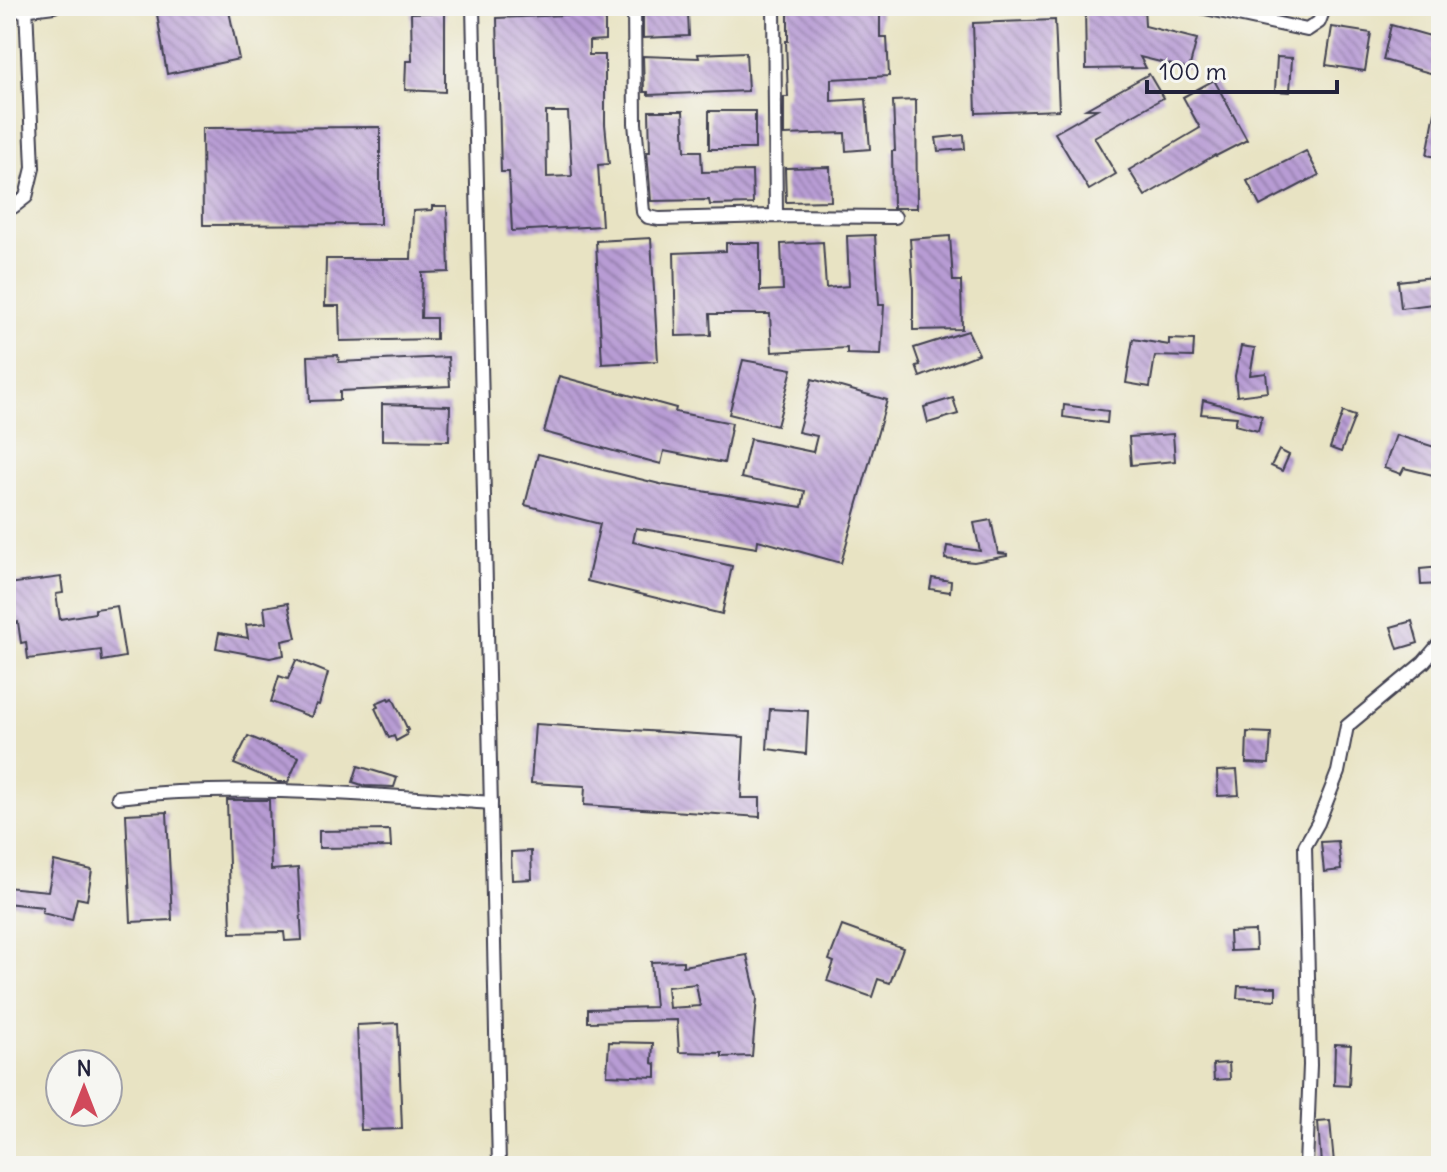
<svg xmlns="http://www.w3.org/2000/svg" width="1447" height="1172" viewBox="0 0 1447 1172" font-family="Delius,sans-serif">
<defs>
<pattern id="building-back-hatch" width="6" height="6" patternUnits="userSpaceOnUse" patternTransform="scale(2)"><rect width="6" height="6" fill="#b89cd4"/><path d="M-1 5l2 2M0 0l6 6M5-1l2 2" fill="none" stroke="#957fad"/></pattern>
</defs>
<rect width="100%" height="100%" fill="#f6f6f2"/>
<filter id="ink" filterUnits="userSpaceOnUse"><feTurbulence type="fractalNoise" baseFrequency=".0125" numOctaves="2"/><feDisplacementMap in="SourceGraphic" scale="16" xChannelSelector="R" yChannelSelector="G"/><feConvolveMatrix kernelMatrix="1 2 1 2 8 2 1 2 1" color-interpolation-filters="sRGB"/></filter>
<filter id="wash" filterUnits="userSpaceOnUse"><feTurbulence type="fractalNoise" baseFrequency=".006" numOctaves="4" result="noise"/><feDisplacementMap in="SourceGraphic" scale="32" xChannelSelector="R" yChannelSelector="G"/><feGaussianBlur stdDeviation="1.8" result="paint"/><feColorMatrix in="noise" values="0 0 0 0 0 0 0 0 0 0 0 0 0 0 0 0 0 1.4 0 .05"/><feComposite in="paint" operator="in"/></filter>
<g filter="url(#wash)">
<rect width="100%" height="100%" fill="#e8e3c3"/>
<g id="blocks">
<g fill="url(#building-back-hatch)" fill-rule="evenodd">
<polygon points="168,6 228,6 239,59 167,74 156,8"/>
<polygon points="788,6 880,6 880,37 887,37 889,76 831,79 831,101 866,99 870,149 846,151 845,133 784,135 784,97 788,97 786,41 788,41"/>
<polygon points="1085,6 1144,6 1145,26 1197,39 1189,69 1140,57 1146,68 1086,69"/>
<polygon points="1239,6 1285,6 1283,16"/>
<polygon points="445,12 445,92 405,90 406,61 412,61 411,13"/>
<polygon points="688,12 689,36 643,38 643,14"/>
<path d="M564,15H605V40L589,41V55H605V124L609,164L598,165L602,226L512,231L509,172H501L497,18ZM546,112H568L572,176L547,177Z"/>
<polygon points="1055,20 1059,110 976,113 973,23"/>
<polygon points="1391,25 1441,39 1441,76 1383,60"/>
<polygon points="1332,27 1371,33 1365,71 1326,65"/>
<polygon points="746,52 748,91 648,95 648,92 644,92 643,56 699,58 698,54"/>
<polygon points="1277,57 1292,58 1290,92 1275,91"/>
<polygon points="1149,74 1163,98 1094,137 1116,174 1089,190 1055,133 1097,109 1086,109"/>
<polygon points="1214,80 1247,140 1216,156 1215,155 1145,196 1129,170 1200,128 1183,97"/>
<polygon points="916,100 917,208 893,208 892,151 895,151 893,101"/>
<polygon points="1436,107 1441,108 1441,158 1427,155"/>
<polygon points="649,111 683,111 685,151 701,151 702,172 752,171 753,204 710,205 709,200 651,201 647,152 650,152"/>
<rect x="709" y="111" width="46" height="38"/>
<polygon points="380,127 380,224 203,225 202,128"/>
<polygon points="964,135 965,149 938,151 936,138"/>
<polygon points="1306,151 1319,175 1260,206 1247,181"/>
<polygon points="830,167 831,201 786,202 785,168"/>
<polygon points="432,206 447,206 449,272 422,273 421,318 436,318 436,339 340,341 339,306 325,306 326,259 411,259 413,211 432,210"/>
<polygon points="875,235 879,305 884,305 881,355 847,354 847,348 772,352 770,314 710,314 711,335 676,336 674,253 726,251 726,243 760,243 760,291 783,290 781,244 823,242 826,288 849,286 847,236"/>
<polygon points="950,236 953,281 961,281 962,329 913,330 913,282 910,239"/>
<polygon points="651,238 658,361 602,364 596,241"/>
<polygon points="1441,276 1441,303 1401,308 1398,281"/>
<polygon points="968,331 979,354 920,377 916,366 920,365 914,348"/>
<polygon points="1133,339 1169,345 1169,339 1194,340 1193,357 1155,356 1150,387 1126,383"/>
<polygon points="1241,346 1255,348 1250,375 1266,373 1268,392 1237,396 1235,376"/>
<polygon points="338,355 339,362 448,357 450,386 340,391 340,400 310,401 308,356"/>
<polygon points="743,360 792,369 777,426 729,414"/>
<polygon points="559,376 676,408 675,412 732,423 724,463 664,451 661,464 544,432"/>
<polygon points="812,379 887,400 841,563 758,540 757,548 636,528 633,542 732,566 722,614 587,581 600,524 525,505 538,454 664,485 802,507 805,491 741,478 750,439 813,452 817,436 798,432"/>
<polygon points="953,398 958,414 928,423 924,407"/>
<polygon points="1203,400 1262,416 1258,431 1235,425 1237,417 1201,414"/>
<polygon points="382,404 450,406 449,441 382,440"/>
<polygon points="1064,405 1108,411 1107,423 1063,417"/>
<polygon points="1343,412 1355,416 1341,452 1330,448"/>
<polygon points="1173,434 1175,461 1131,465 1129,437"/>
<polygon points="1396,435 1441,449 1441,477 1404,468 1401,474 1384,468"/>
<polygon points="1279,450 1289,455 1282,471 1271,466"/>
<polygon points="991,520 998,553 1007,554 1007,556 974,562 945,559 947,546 980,551 974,523"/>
<polygon points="1441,567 1441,584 1421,585 1420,569"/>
<polygon points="61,577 63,593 56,594 60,619 95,613 95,609 117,606 125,657 102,661 101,650 28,659 26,642 21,643 18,622 15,623 8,584"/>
<polygon points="932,578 951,581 950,592 930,589"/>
<polygon points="288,603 296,638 282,641 284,655 270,658 216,648 219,633 248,638 246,625 266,623 264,607"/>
<polygon points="1412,621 1418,643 1398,649 1391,627"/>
<polygon points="296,660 328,673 319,705 316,704 311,717 271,702 279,676 288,679"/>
<polygon points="388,698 389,700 393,698 408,730 406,731 407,735 396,741 394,736 389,738 375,708 378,707 376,703"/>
<polygon points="770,709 808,711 806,754 767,749"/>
<polygon points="535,724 744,737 741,798 760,798 760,817 584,805 585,786 531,783"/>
<polygon points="1247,732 1271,733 1269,764 1246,763"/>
<polygon points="248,736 299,757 288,782 278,782 234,764"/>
<polygon points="358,766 397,778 394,787 365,786 353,782"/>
<polygon points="1237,770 1239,795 1218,796 1217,771"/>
<polygon points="227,800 269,800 271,870 298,868 302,940 285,941 284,932 231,933"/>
<polygon points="167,812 172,920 131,922 126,814"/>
<polygon points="390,830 391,847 319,848 319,831"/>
<polygon points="1338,841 1341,870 1324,872 1321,842"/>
<polygon points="531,851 532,879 512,880 511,852"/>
<polygon points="54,861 92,870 87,900 77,898 72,920 42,913 43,907 6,903 6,887 48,891"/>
<polygon points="842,926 903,948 890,983 878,979 872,997 827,981 834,962 829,960"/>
<polygon points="1255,931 1256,950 1230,951 1229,932"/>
<path d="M747,955L757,998L752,1056L722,1057V1053L679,1052L677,1020L588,1022V1009L655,1007L651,962L683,961V966ZM696,984L700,1006L669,1008L667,987Z"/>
<polygon points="1238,986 1276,987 1276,1000 1237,998"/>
<polygon points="398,1023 402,1129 361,1130 357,1025"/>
<polygon points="609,1042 653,1043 652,1063 656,1064 656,1077 607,1075"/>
<polygon points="1335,1044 1351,1045 1349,1086 1334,1085"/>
<polygon points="1229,1063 1230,1079 1214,1080 1213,1064"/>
<polygon points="1330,1121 1334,1163 1321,1165 1318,1122"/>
</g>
</g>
</g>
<g filter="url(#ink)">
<use href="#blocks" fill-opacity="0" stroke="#403f4f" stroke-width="2"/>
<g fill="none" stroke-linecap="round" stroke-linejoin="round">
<g stroke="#403f4f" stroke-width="16">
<g id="minor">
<polyline points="473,6 499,1166"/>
<polyline points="634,6 635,123 643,212 648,217 659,219 776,216 895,217"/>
<polyline points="774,6 776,216"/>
<polyline points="1196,6 1307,30 1319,22 1325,6"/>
<polyline points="6,12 54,6"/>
<polyline points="6,207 13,207 26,197 33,168 26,6"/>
<path d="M118,797C241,783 368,795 491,803"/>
<polyline points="1306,1166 1310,1065 1305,846 1318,823 1338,772 1347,726 1424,662 1441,642"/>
</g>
</g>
<use href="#minor" stroke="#fff" stroke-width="12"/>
</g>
</g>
<rect width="1447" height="1172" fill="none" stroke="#f6f6f2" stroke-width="32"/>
<g transform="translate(84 1088)"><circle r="38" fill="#f6f6f2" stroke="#a1a1a9" stroke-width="2"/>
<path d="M0-6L14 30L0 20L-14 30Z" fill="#d1495b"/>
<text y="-12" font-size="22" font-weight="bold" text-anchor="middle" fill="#22223b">N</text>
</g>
<path d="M1147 80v12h190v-12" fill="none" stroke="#22223b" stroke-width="4"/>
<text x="1159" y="80" font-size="24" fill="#22223b" stroke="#f6f6f2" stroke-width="6" paint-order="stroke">100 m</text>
</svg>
